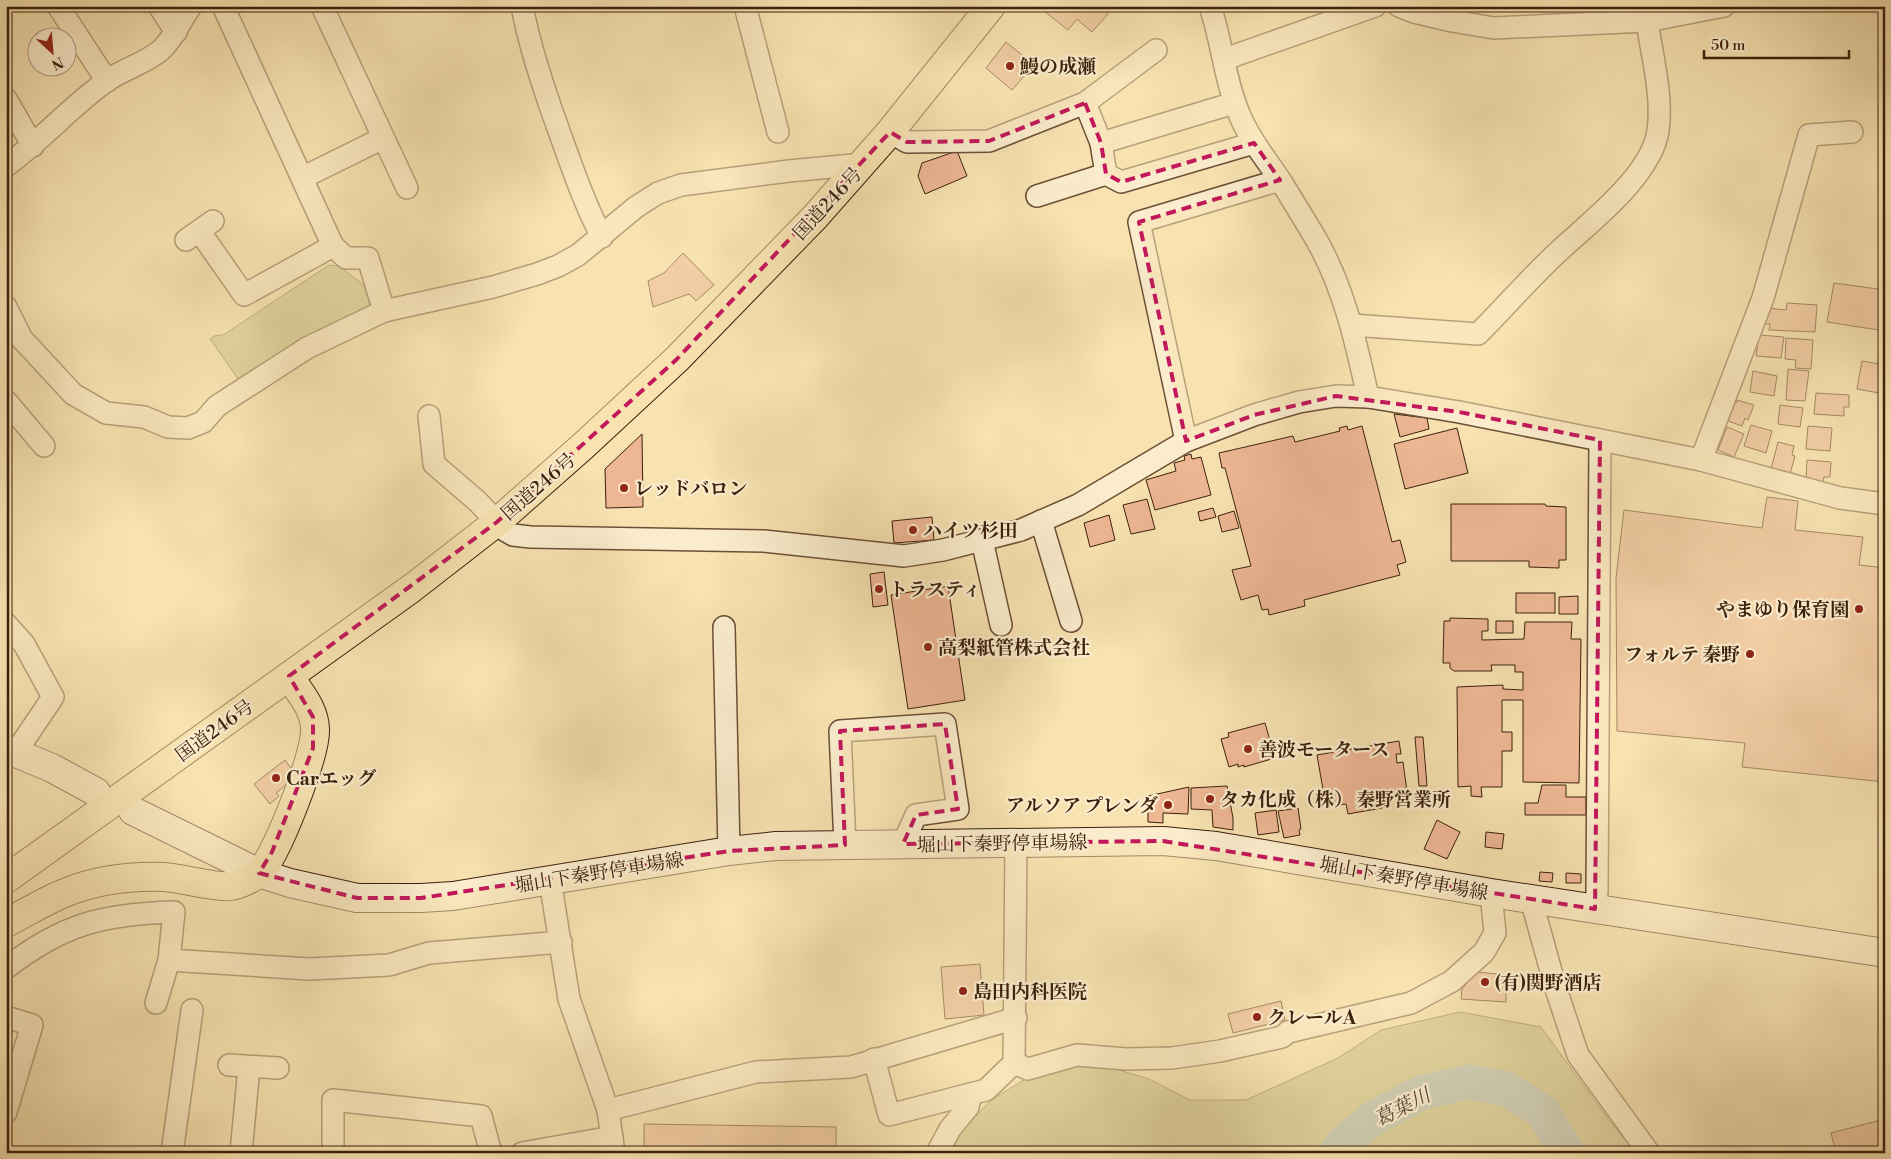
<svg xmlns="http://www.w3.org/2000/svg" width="1891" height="1159" viewBox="0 0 1891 1159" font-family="'Libre Bodoni','Noto Serif JP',serif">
<rect width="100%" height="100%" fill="#f7e2b0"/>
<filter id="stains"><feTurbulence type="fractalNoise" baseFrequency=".004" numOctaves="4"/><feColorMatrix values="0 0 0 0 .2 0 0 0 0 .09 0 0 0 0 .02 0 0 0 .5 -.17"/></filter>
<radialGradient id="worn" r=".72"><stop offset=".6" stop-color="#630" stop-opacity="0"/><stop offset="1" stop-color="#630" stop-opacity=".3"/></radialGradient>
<g fill="#c5c186" stroke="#81704a">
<polygon points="329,265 339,266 364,285 370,305 366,313 239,380 210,339 214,336 223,335"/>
<polygon points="1460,1012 1541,1027 1611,1123 1637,1153 951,1153 957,1136 990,1101 1030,1076 1096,1063 1149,1079 1190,1100 1246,1100 1338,1058 1381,1030"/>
</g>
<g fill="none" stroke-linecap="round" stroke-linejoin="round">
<polyline stroke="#a3bab8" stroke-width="35" points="1336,1153 1342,1144 1375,1117 1423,1092 1469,1082 1507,1089 1542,1111 1567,1153"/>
</g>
<g fill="#eeb794" stroke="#3d200d">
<polygon points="1047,6 1108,6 1105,9 1108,14 1092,32 1077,19 1068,30 1043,10"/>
<polygon points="1006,42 1034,65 1012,90 986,68"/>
<polygon points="957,151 967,176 925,194 918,176 922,163"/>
<polygon points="683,253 714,285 696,301 689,294 653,307 648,281 664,273"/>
<polygon points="1834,283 1885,290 1885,331 1827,322"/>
<polygon points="1787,303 1817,305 1815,332 1769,330 1770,324 1765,324 1766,308 1786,310"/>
<polygon points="1759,335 1784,337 1781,358 1756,356"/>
<polygon points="1786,338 1813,340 1811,369 1795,368 1796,360 1785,359"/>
<polygon points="1862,361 1885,365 1885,394 1857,389"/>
<polygon points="1788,369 1809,371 1805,401 1786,400"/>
<polygon points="1753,371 1777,376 1774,396 1750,392"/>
<polygon points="1816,393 1849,395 1849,407 1844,407 1844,416 1814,414"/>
<polygon points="1737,400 1754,405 1748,420 1745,418 1742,426 1728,421 1731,414 1727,413 1731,401 1736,403"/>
<polygon points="1780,405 1803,408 1800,427 1778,424"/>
<polygon points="1394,414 1427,418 1429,429 1400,437"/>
<polygon points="1751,425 1772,431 1766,453 1744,446"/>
<polygon points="1347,426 1348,430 1362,426 1392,542 1400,540 1406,562 1397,565 1400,575 1304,600 1305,606 1269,615 1268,609 1262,610 1258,595 1241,600 1232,570 1251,566 1225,468 1222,468 1219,453 1293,436 1295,442 1340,431 1339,428"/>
<polygon points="1808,426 1832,428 1830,451 1806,449"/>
<polygon points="1727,427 1744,434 1734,457 1718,450"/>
<polygon points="1457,428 1468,473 1405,489 1394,444"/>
<polygon points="642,434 643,507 606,508 605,469"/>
<polygon points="1778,442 1794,446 1792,455 1795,456 1790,474 1771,469"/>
<polygon points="1191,454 1192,459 1201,457 1211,495 1155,510 1146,480 1176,471 1174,463 1185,460 1184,456"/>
<polygon points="1807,460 1831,462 1830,477 1824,477 1823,482 1806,480"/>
<polygon points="1767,497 1798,501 1795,530 1863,537 1859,565 1885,568 1885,782 1742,767 1745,743 1617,731 1616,578 1624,510 1762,528"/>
<polygon points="1147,499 1155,529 1131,534 1123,505"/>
<polygon points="1451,504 1545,504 1546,506 1566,507 1566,560 1559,560 1559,568 1529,567 1529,561 1451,561"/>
<polygon points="1213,508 1216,517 1200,521 1198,512"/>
<polygon points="1234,511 1239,528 1222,532 1218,516"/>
<polygon points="1109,515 1115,540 1090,547 1084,523"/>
<polygon points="932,517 934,540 894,543 892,521"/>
<polygon points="884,572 888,605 873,607 870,574"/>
<polygon points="948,586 965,700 908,709 891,595"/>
<rect x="1516" y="593" width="39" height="20"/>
<polygon points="1578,596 1578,614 1559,614 1559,597"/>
<polygon points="1450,618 1488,619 1488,631 1482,631 1482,640 1524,639 1525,622 1572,622 1571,639 1581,639 1579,783 1523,782 1523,700 1502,700 1502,732 1512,732 1512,751 1502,751 1502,787 1481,787 1482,797 1471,796 1471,786 1458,787 1457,687 1503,685 1503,689 1523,690 1523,672 1515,672 1515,665 1491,665 1492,671 1454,671 1450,668 1450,663 1443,663 1444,621 1450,621"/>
<rect x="1496" y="621" width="17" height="12"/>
<polygon points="1265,723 1275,758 1244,767 1244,765 1238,767 1238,764 1229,767 1221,739 1229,737 1228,733"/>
<polygon points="1415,737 1423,737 1427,786 1419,786"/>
<polygon points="1399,741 1401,754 1396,754 1397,763 1403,762 1407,792 1384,796 1385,805 1382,805 1382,808 1348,814 1346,804 1326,807 1317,755"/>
<polygon points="285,760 293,771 287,784 276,793 279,796 270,804 254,784"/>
<polygon points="1542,785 1566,785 1566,797 1586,797 1586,815 1525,815 1525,803 1538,803"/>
<polygon points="1227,786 1233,818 1233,830 1213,827 1212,810 1191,809 1191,788"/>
<polygon points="1189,787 1188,814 1163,813 1163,823 1148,822 1148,796"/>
<polygon points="1298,808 1301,829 1299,830 1300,835 1284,838 1278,811"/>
<polygon points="1276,810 1279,832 1258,835 1255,813"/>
<polygon points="1437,820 1460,832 1447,859 1424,849"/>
<polygon points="1486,832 1504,834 1502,849 1485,847"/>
<polygon points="1540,872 1553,873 1552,882 1539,881"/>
<polygon points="1566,873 1581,874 1581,883 1566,883"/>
<polygon points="980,964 984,1015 945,1019 941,967"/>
<polygon points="1476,972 1498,974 1506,991 1506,1002 1461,999 1462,989"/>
<polygon points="1281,1001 1285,1020 1233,1033 1228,1014"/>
<polygon points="1885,1119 1885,1153 1836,1153 1831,1133"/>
<polygon points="644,1124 836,1127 836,1153 644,1153"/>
</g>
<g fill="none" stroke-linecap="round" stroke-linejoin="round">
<g stroke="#6c5036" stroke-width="24">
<g id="street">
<polyline points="58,6 107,81"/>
<polyline points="159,6 176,32"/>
<polyline points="223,6 333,246 346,258 368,258 384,311"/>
<polyline points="322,6 407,188"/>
<path d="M522,6C530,49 544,90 559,131C572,167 584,203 602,237"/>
<polyline points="745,6 778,132"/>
<path d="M1210,6C1222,42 1225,82 1240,116C1250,140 1266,159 1280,180C1292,199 1304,219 1316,239C1344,288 1356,342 1368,397"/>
<polyline points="1399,6 1414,12 1452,21 1494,28 1647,21 1724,6"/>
<polyline points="1225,59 1375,6"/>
<polyline points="6,99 33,146"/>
<polyline points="1085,103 1101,143 1106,174"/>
<polyline points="890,132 907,142 989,141 1085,103 1156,50"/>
<polyline points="1101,143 1234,103"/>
<path d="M6,166C42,140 72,105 108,80C124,69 146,63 161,50C175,37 180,21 191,6"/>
<polyline points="304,177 383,138"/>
<polyline points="1037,196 1106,174 1121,182 1254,143"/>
<polyline points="200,232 244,295 333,246"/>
<polyline points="186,240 213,221"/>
<polyline points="6,307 22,339 73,394 106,413 144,417 168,427 188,428 203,422 217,406 307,348 384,311 493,287 537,274 558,266 578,255 636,207 658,193 681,185 789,171 864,164"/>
<path d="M1352,325L1478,334C1505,307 1530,278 1558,252C1590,222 1651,176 1658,131C1663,96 1652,56 1647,21"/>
<polyline points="6,401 44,446"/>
<polyline points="429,416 434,464 477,501 506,531 513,535 530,537 764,541 904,556 943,550 1021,530 1078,505 1186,441 1254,415 1299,402 1336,396 1368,397 1459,412 1600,440 1701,460 1840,498 1885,504"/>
<polyline points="1186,441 1139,222 1280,180"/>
<polyline points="1701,460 1763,298 1809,135 1852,132"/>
<polyline points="1041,521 1071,621"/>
<polyline points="982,540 1001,625"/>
<polyline points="6,624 24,644 53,697 16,752"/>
<polyline points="724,627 729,851"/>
<polyline points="845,845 840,731 945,724 958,809 916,815 903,844"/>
<polyline points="550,880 569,999 608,1110 614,1153"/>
<polyline points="1531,899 1556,989 1578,1055 1649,1153"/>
<polyline points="1595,909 1597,892 1600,440"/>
<path d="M6,968C63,924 103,914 174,912L169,960L309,969L389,965L429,953L561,942"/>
<polyline points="156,1003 169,960"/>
<polyline points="6,1017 32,1025 6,1112"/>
<polyline points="874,1059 889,1115 986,1090 1014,1063 1016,842"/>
<polyline points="1014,1063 1028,1069 1077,1055 1126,1059 1172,1058 1220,1051 1282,1037 1288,1032 1411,1003 1452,981 1484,952 1495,933 1491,893"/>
<polyline points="229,1065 278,1068"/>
<polyline points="608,1110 756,1072 851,1067 1016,1018"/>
<polyline points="172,1153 192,1010"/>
<polyline points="241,1153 249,1067"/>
<polyline points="333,1153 333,1100 481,1116 491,1153"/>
<polyline points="522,1153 612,1137"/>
<polyline points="937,1153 950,1129 968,1107 971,1094"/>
</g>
</g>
<g stroke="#3d200d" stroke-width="30">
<g id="secondary">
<polyline points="6,749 52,768 96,792"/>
<polyline points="133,811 259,873 290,883 357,898 421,898 453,896 729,851 776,846 1163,841 1216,846 1491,893 1885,953"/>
</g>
</g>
<g stroke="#3d200d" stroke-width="30">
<g id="highway">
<polyline points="6,879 412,588 497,522 582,447 677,359 815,217 890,132 991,6"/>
<path d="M6,923C26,913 46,900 67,892C97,880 132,876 164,877C182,878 216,888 231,886C238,885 254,878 259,873C276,858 316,754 315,730C315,709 300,693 289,676"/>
</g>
</g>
<use href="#street" stroke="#faeccc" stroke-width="21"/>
<use href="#secondary" stroke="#faeccc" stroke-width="28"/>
<use href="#highway" stroke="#f7e2b0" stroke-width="28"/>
</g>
<path d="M0 0H1891V1159H0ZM1085,103L1101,143L1106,174L1121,182L1254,143L1280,180L1139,222L1186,441L1254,415L1336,396L1459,412L1600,440L1595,909L1163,841L903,844L916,815L958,809L945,724L840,731L845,845L729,851L421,898H357L259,873L272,852L313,748V717L289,676L497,522L677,359L890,132L907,142L989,141Z" fill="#f7e2b0" fill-opacity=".55" fill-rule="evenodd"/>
<path fill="none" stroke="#c2185b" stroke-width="4" stroke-dasharray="10 6" stroke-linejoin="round" d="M1085,103L1101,143L1106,174L1121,182L1254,143L1280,180L1139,222L1186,441L1254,415L1336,396L1459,412L1600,440L1595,909L1163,841L903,844L916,815L958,809L945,724L840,731L845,845L729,851L421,898H357L259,873L272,852L313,748V717L289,676L497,522L677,359L890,132L907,142L989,141Z"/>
<g fill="#8f2418" stroke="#faeccc" stroke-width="2">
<circle cx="1010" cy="66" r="5"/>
<circle cx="624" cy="488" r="5"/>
<circle cx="913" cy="530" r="5"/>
<circle cx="879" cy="589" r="5"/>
<circle cx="1859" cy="609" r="5"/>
<circle cx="928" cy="647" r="5"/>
<circle cx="1750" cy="654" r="5"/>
<circle cx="1248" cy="749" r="5"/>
<circle cx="276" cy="778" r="5"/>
<circle cx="1210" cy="799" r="5"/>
<circle cx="1168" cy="805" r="5"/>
<circle cx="1485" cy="982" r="5"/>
<circle cx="963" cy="991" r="5"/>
<circle cx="1257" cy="1017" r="5"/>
</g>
<g text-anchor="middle" stroke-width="4.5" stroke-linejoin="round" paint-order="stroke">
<g font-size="19" font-weight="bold" fill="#3d200d" stroke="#faeccc" text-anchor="start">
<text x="1020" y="73">鰻の成瀬</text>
<text x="634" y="495">レッドバロン</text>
<text x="923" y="537">ハイツ杉田</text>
<text x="889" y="596">トラスティ</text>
<text x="1849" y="616" text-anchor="end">やまゆり保育園</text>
<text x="938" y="654">高梨紙管株式会社</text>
<text x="1740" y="661" text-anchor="end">フォルテ 秦野</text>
<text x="1258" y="756">善波モータース</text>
<text x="286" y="785">Carエッグ</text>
<text x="1220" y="806">タカ化成（株） 秦野営業所</text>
<text x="1158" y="812" text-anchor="end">アルソア プレンダ</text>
<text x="1495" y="989">(有)関野酒店</text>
<text x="973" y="998">島田内科医院</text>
<text x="1267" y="1024">クレールA</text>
</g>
<g font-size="19" fill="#3d200d" stroke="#faeccc">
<text transform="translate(827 203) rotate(-47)" y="7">国道246号</text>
<text transform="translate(538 486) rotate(-41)" y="7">国道246号</text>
<text transform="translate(214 730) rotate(-36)" y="7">国道246号</text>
<text transform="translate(1002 843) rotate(-1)" y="7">堀山下秦野停車場線</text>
<text transform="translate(599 872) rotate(-9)" y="7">堀山下秦野停車場線</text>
<text transform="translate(1404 878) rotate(10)" y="7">堀山下秦野停車場線</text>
</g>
<g font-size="20" font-style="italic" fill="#5c4e40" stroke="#faeccc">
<text transform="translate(1402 1107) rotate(-27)" y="7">葛葉川</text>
</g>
</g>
<rect width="1891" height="1159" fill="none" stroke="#f7e2b0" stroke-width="25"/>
<rect x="8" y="8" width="1876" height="1144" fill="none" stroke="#3d200d" stroke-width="2.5"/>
<rect x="12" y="12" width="1866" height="1134" fill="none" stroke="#3d200d"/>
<g transform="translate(52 52) rotate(154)"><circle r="24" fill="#faeccc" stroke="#ae9a80"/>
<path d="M0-4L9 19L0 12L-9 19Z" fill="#8f2418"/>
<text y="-8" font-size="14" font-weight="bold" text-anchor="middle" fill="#3d200d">N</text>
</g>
<path d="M1704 50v8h145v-8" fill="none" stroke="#3d200d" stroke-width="2.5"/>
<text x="1711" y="50" font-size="15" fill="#3d200d" stroke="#faeccc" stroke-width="4" paint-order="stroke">50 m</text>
<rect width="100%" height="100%" filter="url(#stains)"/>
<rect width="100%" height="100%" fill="url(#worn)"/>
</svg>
